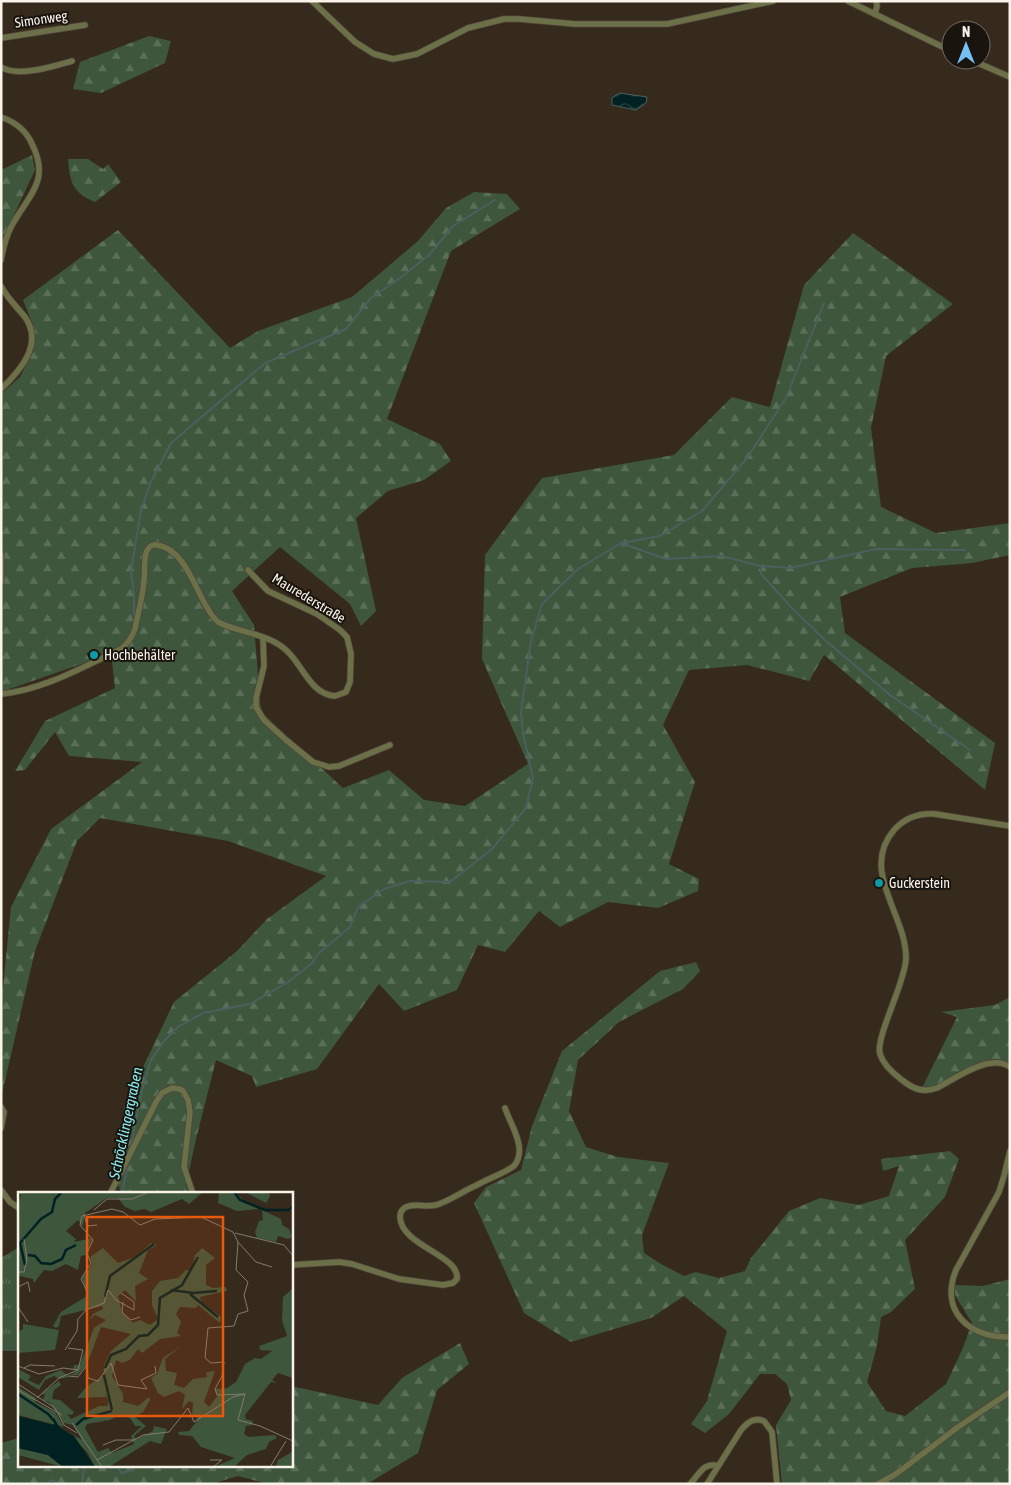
<svg xmlns="http://www.w3.org/2000/svg" width="1011" height="1485" viewBox="0 0 1011 1485" font-family="'Asap Condensed',sans-serif">
<defs>
<pattern id="grass-tufts" width="24" height="20" patternUnits="userSpaceOnUse" patternTransform="scale(1.25)"><rect width="24" height="20" fill="#3d563c"/><path d="M3 7l-1-3M5 7V3M7 7l1-3M15 17l-1-3M17 17v-4M19 17l1-3" fill="none" stroke="#5a6f58"/></pattern>
<pattern id="forest-firs" width="22" height="20" patternUnits="userSpaceOnUse" patternTransform="scale(1.25)"><rect width="22" height="20" fill="#3d563c"/><path d="M5 1l3.5 6h-7zM16 11l3.5 6h-7z" fill="#5a6f58"/></pattern>
<pattern id="water-waves" width="16" height="10" patternUnits="userSpaceOnUse" patternTransform="scale(1.25)"><rect width="16" height="10" fill="#002122"/><path d="M0 5q4-4 8 0t8 0" fill="none" stroke="#264242"/></pattern>
</defs>
<rect width="100%" height="100%" fill="#352a1c"/>
<polygon fill="url(#grass-tufts)" points="19,1247 19,1351 1,1351 1,1258"/>
<g fill="url(#forest-firs)">
<polygon points="149,36 171,41 165,63 101,93 73,89 80,62"/>
<polygon points="32,155 35,170 1,243 1,170"/>
<path d="M68,159H88L103,169L108,164L121,182L95,202C72,192 70,183 68,159Z"/>
<polygon points="474,192 507,194 520,209 451,251 387,419 440,444 451,461 424,480 388,491 356,518 376,611 361,626 350,604 280,547 232,591 254,625 261,712 343,788 389,770 424,800 465,806 528,764 482,659 485,555 542,478 674,455 732,397 770,407 804,285 853,233 953,304 886,356 871,428 881,507 936,533 1010,523 1010,555 972,563 912,568 840,597 845,633 995,743 985,790 824,655 809,681 747,665 689,670 663,725 695,782 669,864 699,879 698,891 658,908 608,902 560,927 539,911 505,952 478,945 457,990 404,1011 379,984 317,1069 256,1087 252,1076 216,1060 196,1139 186,1185 189,1194 121,1194 118,1183 124,1107 174,1002 237,951 267,919 326,876 228,841 100,818 77,841 35,951 1,1098 1,988 3,987 11,907 51,829 142,762 69,756 55,732 25,770 15,771 45,721 115,688 112,661 95,650 86,653 90,661 1,692 1,394 20,377 34,350 33,325 23,300 118,230 230,348 258,331 352,297 418,241 446,208"/>
<polygon points="696,962 700,971 683,989 619,1022 578,1060 569,1111 586,1147 618,1157 669,1163 642,1235 644,1253 661,1264 684,1276 696,1272 719,1278 745,1271 751,1258 789,1211 820,1198 859,1205 889,1196 899,1166 883,1171 881,1159 950,1151 959,1159 945,1197 905,1240 915,1289 891,1312 881,1317 877,1346 867,1382 886,1411 905,1416 946,1384 962,1350 972,1323 956,1297 953,1285 983,1286 1010,1279 1010,1484 782,1484 776,1425 791,1400 787,1384 775,1374 760,1374 729,1414 705,1433 691,1424 707,1401 727,1331 684,1296 651,1318 571,1342 524,1313 474,1203 486,1187 521,1170 532,1126 562,1051 660,971"/>
<path d="M1010,997V1064C983,1046 950,1088 922,1088L957,1017L941,1012L995,1005Z"/>
<polygon points="460,1343 469,1364 437,1390 418,1453 367,1484 269,1484 238,1476 211,1484 1,1484 1,1443 19,1438 19,1466 291,1466 291,1386 378,1405 402,1378"/>
</g>
<polygon fill="url(#water-waves)" stroke="#4b605e" points="619,93 647,97 646,103 636,110 612,105 612,98"/>
<g fill="none" stroke-linecap="round" stroke-linejoin="round">
<g stroke="#4b605e" stroke-width="2">
<polyline points="621,543 666,559 721,556 761,566 790,568 876,549 965,550"/>
<polyline points="761,566 761,574 792,608 825,640 890,695 970,750"/>
<polyline points="134,615 134,595 131,571 141,510 150,484 171,443 265,363 346,329 371,298 400,278 429,255 453,226 495,200"/>
<polyline points="131,1146 142,1090 151,1060 164,1041 178,1027 203,1013 250,1004 288,982 312,963 319,953 350,927 358,907 384,889 410,881 450,882 492,849 526,808 533,778 523,733 521,712 531,641 542,604 578,569 621,543 660,536 702,511 747,458 786,398 824,303"/>
<polyline points="125,1194 123,1189 128,1162"/>
<polyline points="116,1466 122,1473 132,1470 138,1466"/>
<polyline points="45,1484 53,1480 60,1484"/>
<polyline points="82,1484 84,1470 87,1466"/>
</g>
<g stroke="#514639" stroke-width="7">
<g id="minor">
<polyline points="312,1 355,42 374,54 393,59 417,54 468,28 504,19 519,19 575,24 667,24 773,1"/>
<polyline points="848,1 951,51"/>
<polyline points="875,14 877,6 876,1"/>
<polyline points="1,38 85,25"/>
<polyline points="971,60 1010,77"/>
<path d="M1,67C18,78 54,66 72,61"/>
<path d="M1,117C15,122 26,130 32,144C51,182 28,195 11,227C6,237 3,249 1,260"/>
<path d="M1,286C7,298 17,307 25,317C44,344 20,371 1,389"/>
<polyline points="1,555 1,582"/>
<polyline points="263,638 264,666 256,698 256,707 264,720 286,740 313,762 329,767 339,766 390,745"/>
<path d="M1,694C43,690 83,667 121,649C128,643 132,638 135,629C138,613 143,596 144,580C145,571 144,561 146,553C148,547 152,544 157,545C190,550 197,603 218,622C239,633 267,633 286,650C303,665 310,694 335,696L346,692L350,682L351,654L347,637L340,630L317,614L268,591L248,570"/>
<path d="M1010,826L935,814C920,813 905,818 894,830C859,871 907,915 906,959C905,983 875,1038 880,1054C883,1064 894,1074 902,1080C913,1089 923,1093 937,1088C956,1078 990,1053 1010,1067"/>
<polyline points="1,1107 4,1112 1,1128"/>
<path d="M1010,1151L1004,1176L999,1192L956,1270C939,1312 970,1338 1010,1337"/>
<polyline points="1,1190 10,1202 19,1208"/>
<polyline points="110,1194 156,1102 162,1093 172,1088 180,1089 183,1091 188,1100 190,1112 184,1167 193,1194"/>
<path d="M291,1265L339,1262L352,1264L399,1279L443,1285L453,1283L457,1279C460,1255 401,1246 400,1217C400,1211 404,1207 409,1206C417,1204 427,1207 436,1205C450,1201 463,1191 477,1185C489,1178 503,1174 514,1166C528,1149 511,1126 505,1108"/>
<path d="M690,1484C699,1475 704,1461 718,1466"/>
<path d="M707,1484L741,1430C748,1422 754,1417 764,1421L772,1432L777,1484"/>
<polyline points="878,1484 896,1474 958,1427 1010,1392"/>
</g>
</g>
<use href="#minor" stroke="#6c7049" stroke-width="5.5"/>
</g>
<g fill="#0f9aa8" stroke="#19140d" stroke-width="2">
<circle cx="94" cy="655" r="5"/>
<circle cx="879" cy="883" r="5"/>
</g>
<g text-anchor="middle" stroke-width="4" stroke-linejoin="round" paint-order="stroke">
<g font-size="14" fill="#faf3ea" stroke="#19140d">
<text transform="translate(41 19) rotate(-8)" y="5">Simonweg</text>
<text transform="translate(309 598) rotate(31)" y="5">Maurederstraße</text>
</g>
<g font-size="14" fill="#faf3ea" stroke="#19140d" text-anchor="start">
<text x="104" y="660">Hochbehälter</text>
<text x="889" y="888">Guckerstein</text>
</g>
<g font-size="15" font-style="italic" fill="#8aeff3" stroke="#19140d">
<text transform="translate(126 1123) rotate(-78)" y="5">Schröcklingergraben</text>
</g>
</g>
<g transform="translate(18 1192)">
<rect width="275" height="275" fill="#352a1c"/>
<path d="M5,132L41,138L37,158L0,161V140L5,137ZM85,184L88,205L59,206L69,194Z" fill="#3d563c"/>
<path d="M0,0H185L171,12L164,7L133,20L127,17L117,19L107,15L100,6H89L67,21L65,35L60,28L48,39L58,47L56,50L74,46L68,63L63,64L60,78L48,72L34,79L26,78L16,91L15,87L2,84L0,87V13L3,3ZM201,0H217L227,10L241,17L219,19L200,11ZM227,0H251L252,4L248,11ZM244,18L263,27L264,33L271,37L274,45L270,47L260,44L258,50L239,46L237,40L241,29L245,28ZM133,51L139,53L130,58L121,81L130,87L117,94L118,109L107,98L100,104L104,120L115,131L122,128L132,133L140,127L134,113V99L142,89L160,86L168,78L173,79L177,63L184,56L197,66L188,73V93L195,96L208,95L209,99L182,105L183,110L203,125L202,131L180,113L178,116L162,115L158,122L163,130L159,141L163,144L142,147L124,161L120,157L112,168L104,171L98,168L94,184L105,202V210L120,214L131,205L132,208L125,220L117,225L128,234L116,244L118,247L135,239L136,234L149,237L143,252L132,249L91,275H77L69,260L48,239L64,248L55,233L46,231L31,210L25,208L27,202H23L41,189L43,193L36,198L34,207L42,208L56,220L54,223L49,222L53,227L81,214H89L91,209L85,198L86,173L93,159L113,142L83,135L69,172L60,183L52,184L60,178L55,177L56,173H62L76,136L88,128L77,123L71,128L75,122L85,117L84,114L43,124L41,134L38,136L35,134L43,120L69,104L64,86L74,72L72,65L85,56L100,71L117,65ZM101,223L112,226L117,234H124L113,244L116,252L94,261L90,256L80,260L67,236L69,232L92,228ZM275,96V186L260,181L254,188L259,191L253,190L227,223L228,227L235,229L234,233L228,234L226,242L231,245L257,243L259,246L251,250L248,257L229,263L216,275H196L217,266L183,255L174,244L161,243L160,240L171,239L179,229V225L174,224L175,211L171,209L164,217L167,203L161,199L146,205L140,201L133,186L139,182L145,166L163,154L147,167L148,179L159,181L156,193L166,196L175,187L189,185L188,180L197,179L186,210L191,215L200,203L197,197L209,196L218,190L227,172L237,166L243,167L254,159L242,158L241,154L269,144L264,128L265,105ZM0,177L13,184L10,188L21,193L28,184L43,178L51,185L41,187L36,184L27,188L21,198L0,185ZM0,195L18,206L17,210L37,220L46,235L0,223ZM275,250V275H258L260,268L274,260ZM0,256L30,263L45,275L0,263Z" fill="#3d563c" fill-rule="evenodd"/>
<path d="M0,224L36,233V226L42,236L56,244L77,275H45L30,263L0,256Z" fill="#002122"/>
<path fill="none" stroke="#002122" stroke-width="2.5" d="M216,0L222,8L247,18H270L275,15M10,63L17,64L23,71L33,72L44,67L48,58L58,53M7,73L2,51L23,27L34,20L37,7L44,0M153,98L175,101L199,99M172,102L200,125M87,105L92,84L136,52M87,176L93,163L108,157L121,144L130,143L140,133L142,106L164,93L180,65M86,183L94,218M0,202L30,222L37,230M58,233L65,227L94,219M0,238L44,254L58,264L65,275"/>
<path fill="none" stroke="#847a6e" stroke-width="1" d="M76,18L89,7H114L131,0M66,22L69,34L79,33M217,41L266,53L275,64M220,50L238,70L254,75M0,80H6L9,68L6,47M0,95L10,90L12,100M105,110L104,120L108,124L113,128L122,125M0,115L10,130M68,118L86,111L90,98L98,108L116,118V110L103,101M47,158L59,139L60,127L68,118L69,99L63,87L73,71L69,61L75,48L62,33L64,24L94,17L105,20L122,33L137,27L183,25L215,40L220,50L218,78L230,90L226,103L230,119L220,122L216,134L190,136L187,166L193,171L206,170L204,184L197,197L199,203L227,202M0,174L21,182L45,176L60,178M6,176L12,173L37,174M50,184L60,185L69,173L70,186L80,189L93,171L100,193L129,197L123,188L138,181L137,174M0,192L37,216L46,233L59,241M0,198L44,223M227,202L220,228L242,234L275,249M19,206L41,186L60,178L65,158L50,156M54,231L84,275M85,253L98,248H116M79,268L125,243L151,240L170,216L176,230L215,205L227,202M192,268H204L195,275M252,275L268,249"/>
<path fill="#e8590c" fill-opacity="0.15" stroke="#e8590c" stroke-width="2.5" d="M69,25H205V224H69Z"/>
<rect width="275" height="275" fill="none" stroke="#faf3ea" stroke-width="2.5"/>
</g>
<rect width="1011" height="1485" fill="none" stroke="#faf3ea" stroke-width="5"/>
<g transform="translate(966 45)"><circle r="24" fill="#19140d" stroke="#736d65"/>
<path d="M0-4L9 19L0 12L-9 19Z" fill="#77bff7"/>
<text y="-8" font-size="14" font-weight="bold" text-anchor="middle" fill="#faf3ea">N</text>
</g>
</svg>
